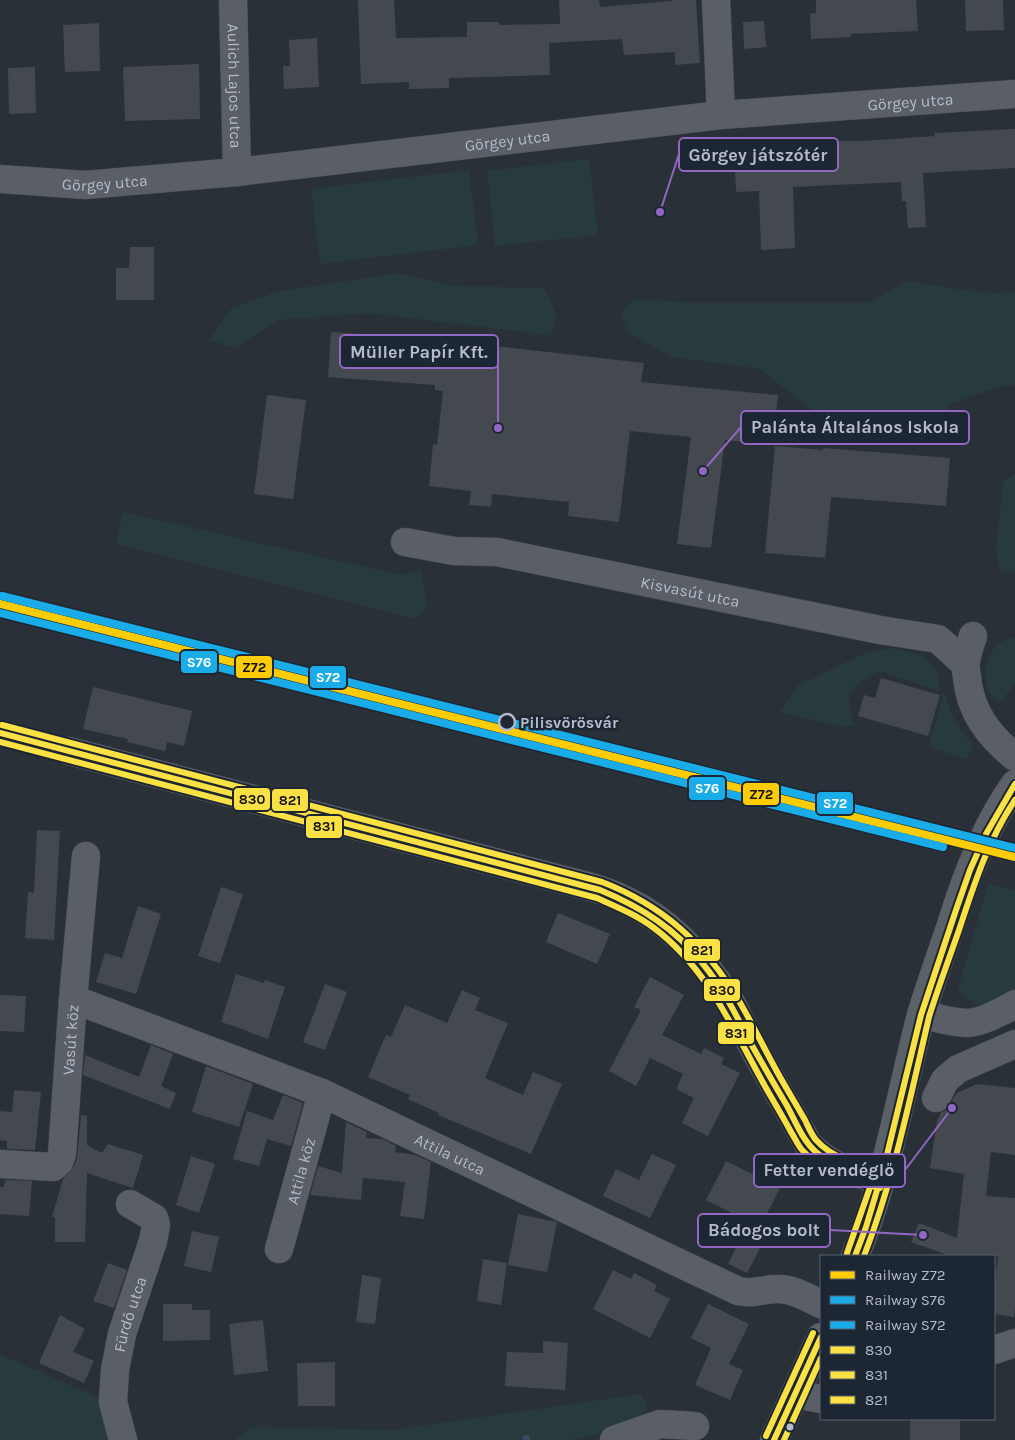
<svg xmlns="http://www.w3.org/2000/svg" width="1015" height="1440" viewBox="0 0 1015 1440" font-family="Karla,sans-serif">
<rect width="100%" height="100%" fill="#2a3038"/>
<g fill="#273a3e">
<polygon points="589,159 598,235 495,246 487,171"/>
<polygon points="469,170 478,245 320,264 311,189"/>
<polygon points="397,273 455,286 544,288 557,316 550,335 368,313 279,320 235,348 209,340 231,309 275,292"/>
<path d="M907,281C929,284 997,298 1015,291V385H1004L951,404L929,436L836,428L760,369L672,357L627,332L621,312L634,299L694,303H869Z"/>
<polygon points="1015,474 1015,571 1001,572 996,552 1003,482"/>
<polygon points="123,512 401,575 422,571 427,607 416,619 116,544"/>
<path d="M1015,638V684L999,703C997,700 993,697 991,694C982,680 985,656 997,645C1001,641 1009,639 1015,638Z"/>
<path d="M891,648C908,651 933,655 938,675C939,680 939,686 940,691L880,671C850,686 842,692 855,725L844,727L780,712L797,686L863,654Z"/>
<polygon points="944,690 951,713 963,733 972,744 973,749 965,759 929,747"/>
<path d="M988,884L1015,890V993C988,1003 980,1014 958,989Z"/>
<polygon points="0,1354 106,1401 112,1440 0,1440"/>
<polygon points="641,1394 647,1407 632,1428 570,1440 235,1440 252,1427 392,1430"/>
</g>
<g fill="none" stroke-linecap="round" stroke-linejoin="round">
<polyline stroke="#384963" stroke-width="8" points="526,1440 526,1439"/>
</g>
<g fill="#444950">
<polygon points="358,0 394,0 396,38 467,37 467,22 499,22 499,25 560,24 559,0 599,0 600,7 672,1 672,0 696,0 700,63 675,65 675,52 624,55 622,39 549,43 550,75 449,78 449,88 409,89 409,82 361,84"/>
<polygon points="816,0 916,0 918,31 851,34 851,37 811,39 810,14 816,13"/>
<polygon points="965,0 1003,0 1004,30 966,31"/>
<polygon points="764,21 766,47 744,49 743,22"/>
<polygon points="99,23 100,71 65,72 63,25"/>
<polygon points="317,38 319,87 284,89 283,66 290,66 289,40"/>
<polygon points="199,64 200,119 125,121 123,67"/>
<polygon points="35,67 36,113 9,114 8,68"/>
<polygon points="1015,129 1015,168 923,173 926,227 908,228 906,201 902,201 901,182 793,187 795,248 761,250 759,191 736,192 734,149 817,146 816,141 863,141 935,136 934,133"/>
<polygon points="130,247 154,247 154,300 116,300 116,268 129,268"/>
<polygon points="331,332 441,340 644,363 641,382 778,395 773,445 725,440 711,548 677,544 691,437 630,431 619,522 568,516 569,502 492,494 491,507 469,505 471,491 429,486 433,444 437,445 443,391 435,390 435,385 328,377"/>
<polygon points="267,395 306,400 293,499 254,494"/>
<polygon points="775,446 823,450 823,448 950,458 946,506 831,497 825,558 765,553"/>
<polygon points="881,678 940,695 928,736 858,716 864,695 875,698"/>
<polygon points="93,687 192,711 184,746 167,742 165,751 127,742 128,739 83,729"/>
<polygon points="37,830 60,831 54,940 25,938 28,892 34,893"/>
<polygon points="221,887 243,894 220,963 198,956"/>
<polygon points="138,906 161,914 136,994 96,982 105,953 122,958"/>
<polygon points="558,913 610,934 597,964 546,942"/>
<polygon points="236,974 264,983 265,980 285,987 268,1039 248,1032 248,1031 221,1022"/>
<polygon points="650,977 684,995 662,1035 701,1054 704,1048 724,1058 721,1064 740,1073 708,1136 682,1123 694,1098 676,1089 683,1074 650,1058 636,1086 609,1071 641,1010 634,1007"/>
<polygon points="325,984 347,992 325,1050 303,1042"/>
<polygon points="462,990 480,998 475,1010 508,1023 485,1078 523,1095 533,1072 562,1084 531,1154 438,1115 439,1113 408,1099 410,1095 368,1077 386,1035 391,1037 405,1005 447,1023"/>
<polygon points="0,995 26,996 24,1032 0,1031"/>
<polygon points="151,1045 173,1054 161,1086 176,1093 170,1109 83,1075 85,1055 139,1077"/>
<polygon points="206,1066 253,1084 239,1127 192,1112"/>
<polygon points="977,1084 1015,1088 1015,1155 991,1152 986,1196 1015,1198 1015,1305 1014,1317 994,1314 994,1289 998,1256 950,1256 911,1242 919,1223 957,1238 964,1174 930,1168 937,1121 941,1112 945,1111 950,1105 955,1095 959,1092"/>
<polygon points="14,1090 41,1092 35,1150 7,1149 7,1141 0,1140 0,1111 12,1112"/>
<polygon points="283,1095 303,1103 291,1146 267,1139 259,1166 233,1159 247,1111 273,1120"/>
<polygon points="81,1115 87,1116 87,1145 102,1153 108,1144 143,1155 133,1188 87,1173 85,1242 55,1242 55,1217 52,1217 63,1179 73,1168 77,1159"/>
<polygon points="346,1122 367,1132 366,1138 383,1139 396,1146 395,1152 415,1155 431,1162 424,1219 400,1216 405,1182 363,1178 361,1200 310,1195 318,1166 342,1173"/>
<polygon points="652,1154 676,1165 650,1218 603,1196 616,1169 639,1180"/>
<polygon points="191,1156 215,1164 199,1213 176,1205"/>
<polygon points="726,1161 780,1188 760,1227 706,1200"/>
<polygon points="5,1180 32,1181 29,1216 0,1214 0,1187 4,1187"/>
<polygon points="518,1214 557,1222 547,1272 508,1265"/>
<polygon points="746,1227 766,1237 747,1273 728,1264"/>
<polygon points="192,1231 219,1237 211,1272 184,1266"/>
<polygon points="483,1259 507,1263 501,1305 477,1301"/>
<polygon points="108,1263 127,1270 114,1308 93,1301"/>
<polygon points="613,1270 631,1279 634,1273 657,1285 654,1291 670,1299 650,1338 593,1309"/>
<polygon points="362,1275 381,1278 375,1324 356,1322"/>
<polygon points="163,1304 192,1304 192,1310 210,1310 210,1340 163,1341"/>
<polygon points="708,1304 749,1324 729,1364 743,1370 730,1400 695,1385 711,1348 691,1338"/>
<polygon points="60,1315 85,1329 73,1352 94,1361 84,1383 39,1363"/>
<polygon points="263,1320 268,1371 234,1375 229,1324"/>
<polygon points="543,1341 568,1343 565,1390 505,1386 507,1352 543,1353"/>
<polygon points="335,1362 335,1406 298,1406 297,1363"/>
<rect x="910" y="1419" width="50" height="21"/>
</g>
<g fill="none" stroke-linecap="round" stroke-linejoin="round">
<g stroke="#484c53" stroke-width="29">
<g id="minor">
<path id="s1" d="M233,0L237,172"/>
<polyline points="716,0 721,115"/>
<path id="s2" d="M0,179L85,185L237,172L721,115L1015,94"/>
<path id="s3" d="M405,542L454,551L497,552L880,630L938,639L965,664"/>
<path d="M973,636C970,645 967,653 966,662C965,667 966,672 967,677C970,712 989,736 1015,757"/>
<path d="M69,751L556,878C579,884 604,889 625,900C670,921 704,959 730,1001C738,1015 744,1031 752,1045C770,1079 790,1111 808,1144C829,1166 853,1174 882,1179"/>
<path id="s4" d="M73,999L322,1093L738,1291C755,1295 761,1289 777,1289C792,1288 808,1298 821,1304"/>
<path d="M922,1014C937,1018 952,1023 968,1023C982,1022 1003,1011 1015,1004"/>
<polyline points="936,1098 945,1080 958,1069 1015,1044"/>
<path id="s5" d="M0,1164L53,1167L59,1162L62,1154L73,999L86,856"/>
<path id="s6" d="M279,1249L322,1093"/>
<polyline points="994,1350 1015,1343"/>
<polyline points="795,1394 821,1399"/>
<path id="s7" d="M123,1440L113,1402L115,1370L122,1334L153,1241L156,1225L154,1218L130,1204"/>
<polyline points="614,1440 660,1424 695,1426"/>
</g>
</g>
<g stroke="#484c55" stroke-width="29">
<g id="major">
<path d="M855,1256C887,1179 900,1096 921,1015C930,985 941,955 951,925C966,876 985,826 1015,784"/>
<polyline points="774,1440 821,1337"/>
</g>
</g>
<use href="#minor" stroke="#5a5e66" stroke-width="28"/>
<use href="#major" stroke="#5c6168" stroke-width="28"/>
<g stroke="#1d2633" stroke-width="10">
<g id="bus-1">
<path d="M0,733L600,890C641,907 676,929 703,964C723,988 736,1015 750,1042C762,1063 774,1084 786,1104C795,1120 802,1140 816,1152C835,1168 858,1174 882,1179"/>
<polyline points="855,1256 866,1227 884,1167 921,1015 957,907 970,870 986,834 1015,784"/>
<polyline points="774,1440 821,1337"/>
</g>
</g>
<g stroke="#1d2633" stroke-width="10">
<g id="bus-2">
<path d="M0,742L597,898C617,907 637,915 654,928C710,970 736,1036 770,1095C777,1107 784,1119 791,1132C795,1138 798,1146 803,1151C823,1173 852,1182 880,1188"/>
<path d="M864,1256C894,1179 910,1098 929,1017C938,988 949,959 959,930C974,885 988,840 1015,800"/>
<polyline points="784,1440 821,1358"/>
</g>
</g>
<g stroke="#1d2633" stroke-width="10">
<g id="bus-3">
<path d="M2,725L602,882C664,906 705,944 739,1001C755,1028 768,1057 784,1084C791,1096 798,1108 805,1120C808,1126 811,1134 816,1140C833,1159 860,1166 884,1170"/>
<polyline points="847,1253 874,1176"/>
<polyline points="766,1436 813,1333"/>
</g>
</g>
<use href="#bus-1" stroke="#fbe143" stroke-width="6"/>
<use href="#bus-2" stroke="#fbe143" stroke-width="6"/>
<use href="#bus-3" stroke="#fbe143" stroke-width="6"/>
<g stroke="#1d2633" stroke-width="11">
<polyline id="rail-1" points="0,604 1015,857"/>
</g>
<g stroke="#1d2633" stroke-width="11">
<polyline id="rail-2" points="0,613 943,847"/>
</g>
<g stroke="#1d2633" stroke-width="11">
<polyline id="rail-3" points="2,596 1015,848"/>
</g>
<use href="#rail-1" stroke="#fecc00" stroke-width="8"/>
<use href="#rail-2" stroke="#1aabe9" stroke-width="8"/>
<use href="#rail-3" stroke="#1aabe9" stroke-width="8"/>
</g>
<circle fill="#1d2633" stroke="#b4bcc9" stroke-width="2.5" cx="507" cy="722" r="8"/>
<circle fill="#b4bcc9" stroke="#1d2633" stroke-width="2" cx="790" cy="1427" r="4.5"/>
<g text-anchor="middle" stroke-width="5" stroke-linejoin="round" paint-order="stroke">
<g font-size="16" fill="#b4bcc9" stroke="#1d2633">
<text dy="6" stroke="none"><textPath href="#s1" startOffset="86">Aulich Lajos utca</textPath></text>
<text dy="6" stroke="none"><textPath href="#s2" startOffset="915">Görgey utca</textPath></text>
<text dy="6" stroke="none"><textPath href="#s2" startOffset="510">Görgey utca</textPath></text>
<text dy="6" stroke="none"><textPath href="#s2" startOffset="105">Görgey utca</textPath></text>
<text dy="6" stroke="none"><textPath href="#s3" startOffset="290">Kisvasút utca</textPath></text>
<text dy="6" stroke="none"><textPath href="#s5" startOffset="184">Vasút köz</textPath></text>
<text dy="6" stroke="none"><textPath href="#s4" startOffset="408">Attila utca</textPath></text>
<text dy="6" stroke="none"><textPath href="#s6" startOffset="81">Attila köz</textPath></text>
<text dy="6" stroke="none"><textPath href="#s7" startOffset="129">Fürdő utca</textPath></text>
</g>
<g font-size="16" font-weight="bold" fill="#b4bcc9" stroke="#1d2633" text-anchor="start">
<text x="520" y="728">Pilisvörösvár</text>
</g>
</g>
<path fill="none" stroke="#9266c3" stroke-width="2" d="M660 212L679 154M498 428L498 352M703 471L741 427M952 1108L905 1170M923 1235L830 1230"/>
<g fill="#9266c3" stroke="#1d2633" stroke-width="2">
<circle cx="660" cy="212" r="5"/>
<circle cx="498" cy="428" r="5"/>
<circle cx="703" cy="471" r="5"/>
<circle cx="952" cy="1108" r="5"/>
<circle cx="923" cy="1235" r="5"/>
</g>
<g fill="#1d2633" stroke="#9266c3" stroke-width="2">
<rect x="679" y="138" width="159" height="33" rx="5"/>
<rect x="340" y="335" width="158" height="33" rx="5"/>
<rect x="741" y="411" width="228" height="33" rx="5"/>
<rect x="754" y="1154" width="151" height="33" rx="5"/>
<rect x="698" y="1214" width="132" height="33" rx="5"/>
</g>
<g font-size="18" text-anchor="middle" font-weight="bold" fill="#b4bcc9">
<text x="758" y="161">Görgey játszótér</text>
<text x="419" y="358">Müller Papír Kft.</text>
<text x="855" y="433">Palánta Általános Iskola</text>
<text x="829" y="1176">Fetter vendéglő</text>
<text x="764" y="1236">Bádogos bolt</text>
</g>
<g stroke="#1d2633" stroke-width="2">
<rect x="180" y="650" width="38" height="24" rx="5" fill="#1aabe9"/>
<rect x="235" y="655" width="38" height="24" rx="5" fill="#fecc00"/>
<rect x="309" y="665" width="38" height="24" rx="5" fill="#1aabe9"/>
<rect x="688" y="776" width="38" height="25" rx="5" fill="#1aabe9"/>
<rect x="742" y="782" width="38" height="24" rx="5" fill="#fecc00"/>
<rect x="233" y="787" width="38" height="24" rx="5" fill="#fbe143"/>
<rect x="271" y="788" width="38" height="24" rx="5" fill="#fbe143"/>
<rect x="816" y="791" width="38" height="24" rx="5" fill="#1aabe9"/>
<rect x="305" y="815" width="38" height="24" rx="5" fill="#fbe143"/>
<rect x="683" y="938" width="38" height="24" rx="5" fill="#fbe143"/>
<rect x="703" y="978" width="38" height="24" rx="5" fill="#fbe143"/>
<rect x="717" y="1021" width="38" height="24" rx="5" fill="#fbe143"/>
</g>
<g font-size="14" text-anchor="middle" font-weight="bold" fill="#fff">
<text x="199" y="667">S76</text>
<text x="328" y="682">S72</text>
<text x="707" y="793">S76</text>
<text x="835" y="808">S72</text>
</g>
<g font-size="14" text-anchor="middle" font-weight="bold" fill="#111">
<text x="254" y="672">Z72</text>
<text x="761" y="799">Z72</text>
<text x="252" y="804">830</text>
<text x="290" y="805">821</text>
<text x="324" y="831">831</text>
<text x="702" y="955">821</text>
<text x="722" y="995">830</text>
<text x="736" y="1038">831</text>
</g>
<rect x="820" y="1255" width="175" height="165" fill="#1d2633" stroke="#59626f"/>
<rect x="830" y="1271" width="25" height="8" fill="#fecc00" stroke="#59626f"/>
<text x="865" y="1280" font-size="15" fill="#b4bcc9">Railway Z72</text>
<rect x="830" y="1296" width="25" height="8" fill="#1aabe9" stroke="#59626f"/>
<text x="865" y="1305" font-size="15" fill="#b4bcc9">Railway S76</text>
<rect x="830" y="1321" width="25" height="8" fill="#1aabe9" stroke="#59626f"/>
<text x="865" y="1330" font-size="15" fill="#b4bcc9">Railway S72</text>
<rect x="830" y="1346" width="25" height="8" fill="#fbe143" stroke="#59626f"/>
<text x="865" y="1355" font-size="15" fill="#b4bcc9">830</text>
<rect x="830" y="1371" width="25" height="8" fill="#fbe143" stroke="#59626f"/>
<text x="865" y="1380" font-size="15" fill="#b4bcc9">831</text>
<rect x="830" y="1396" width="25" height="8" fill="#fbe143" stroke="#59626f"/>
<text x="865" y="1405" font-size="15" fill="#b4bcc9">821</text>
</svg>
